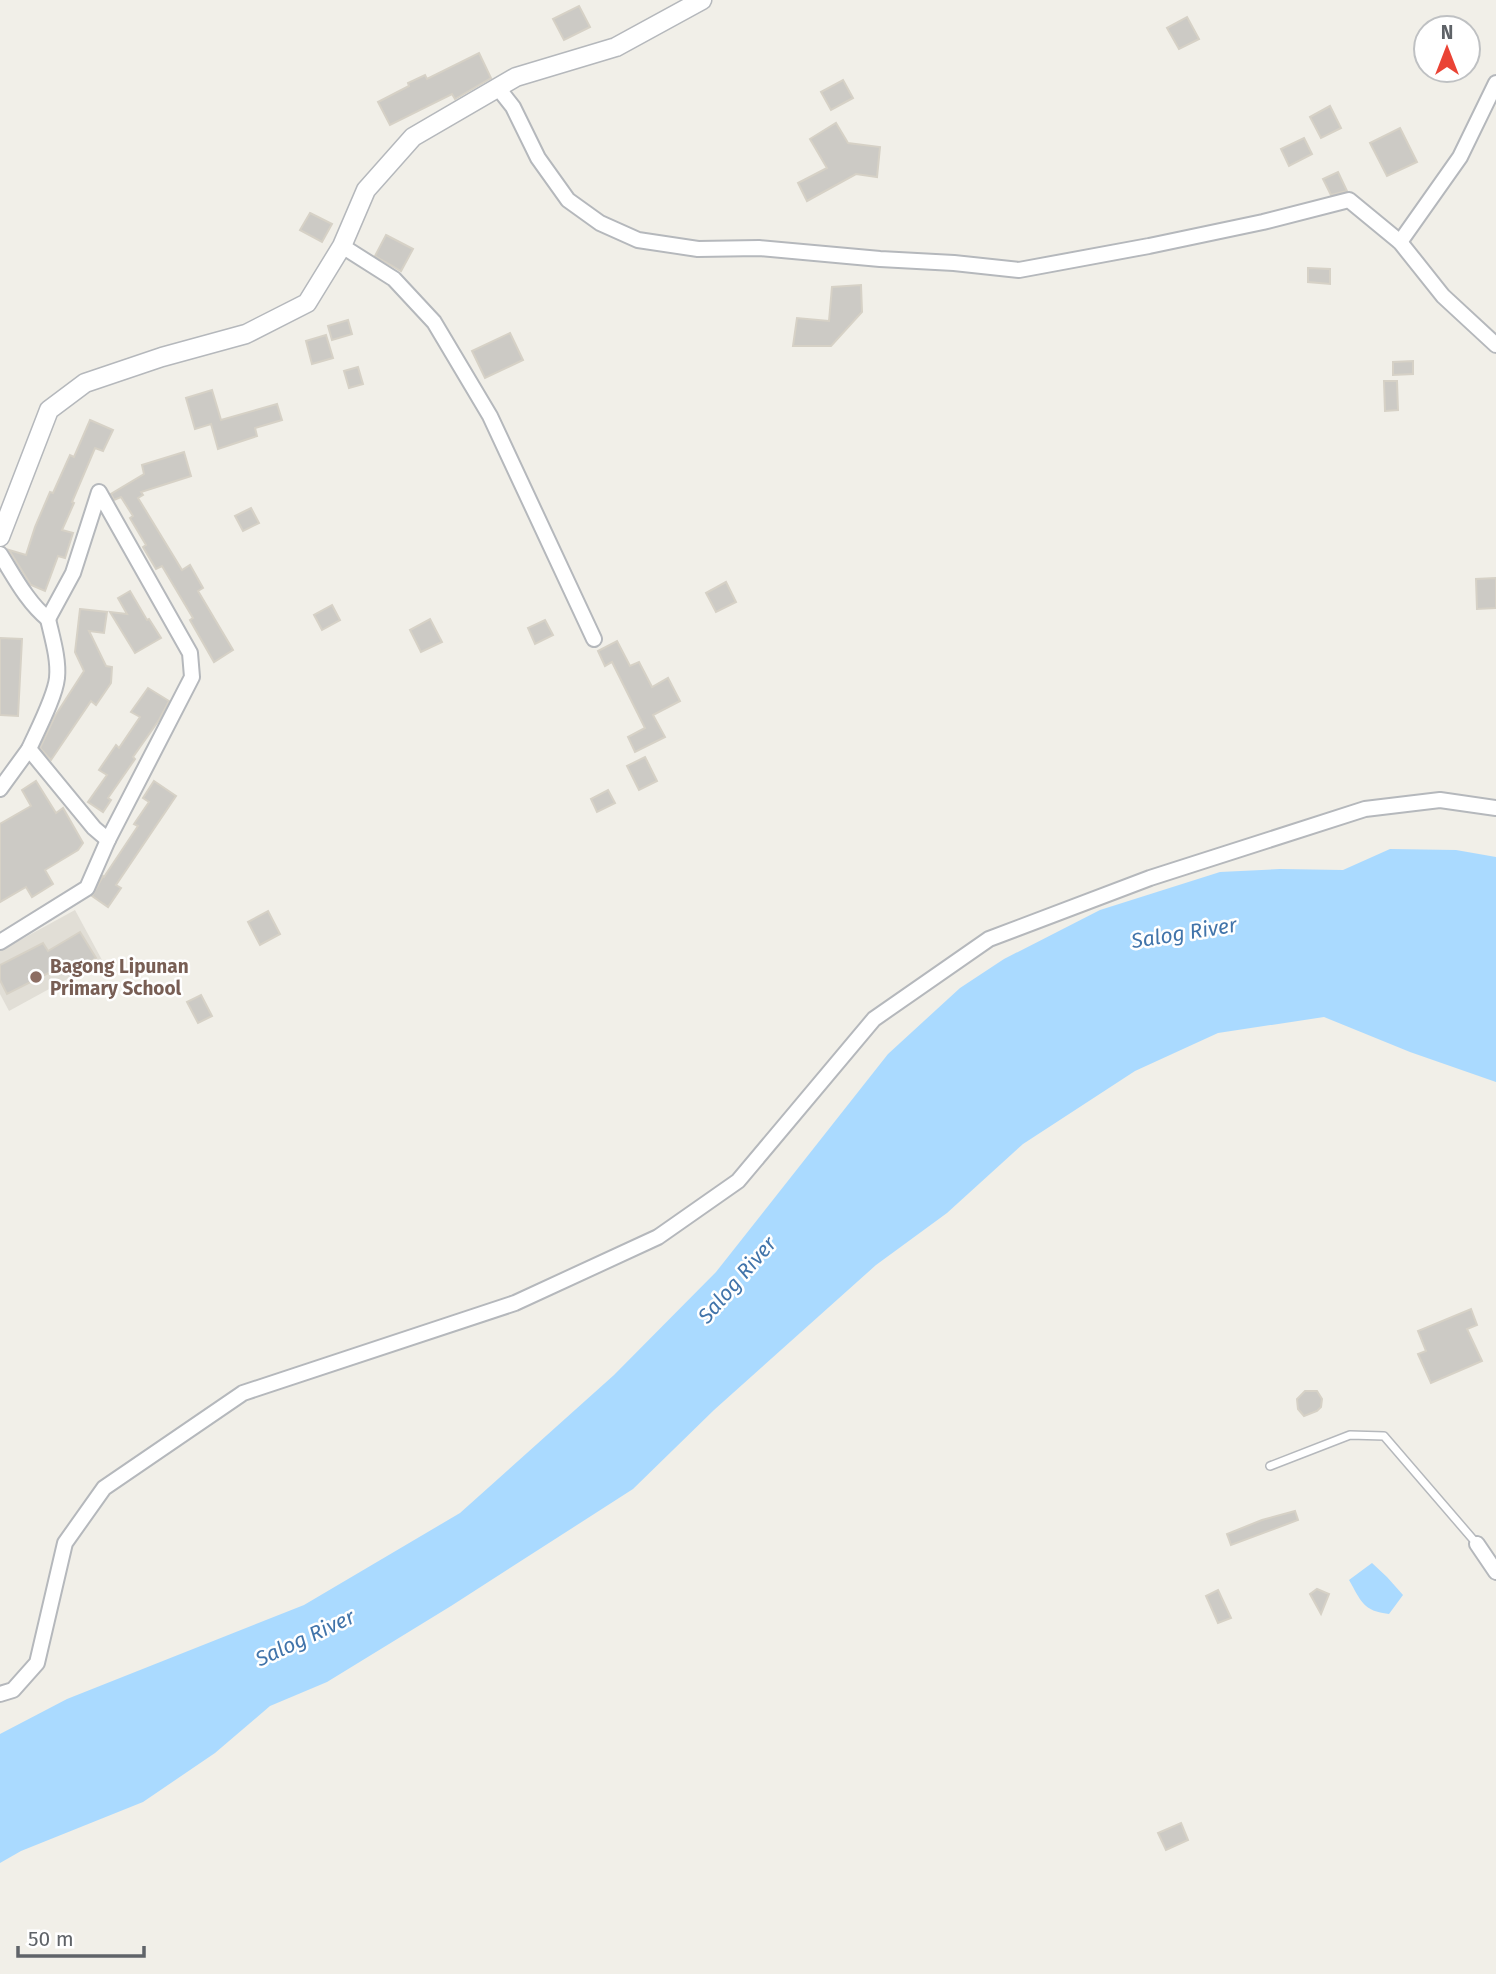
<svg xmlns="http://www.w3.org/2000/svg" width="1496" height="1974" viewBox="0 0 1496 1974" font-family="'Fira Sans',sans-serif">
<rect width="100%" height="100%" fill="#f1efe8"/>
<polygon fill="#e1ded6" points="75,910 102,960 9,1011 0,994 0,951"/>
<g fill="#aadaff">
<polygon points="1390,849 1456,850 1496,857 1496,1082 1410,1052 1324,1017 1218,1033 1135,1071 1023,1144 947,1213 876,1265 714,1410 633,1489 451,1606 327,1682 270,1706 215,1753 143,1802 21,1851 0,1863 0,1734 67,1699 304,1605 460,1513 614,1375 716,1272 888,1054 960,988 1004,959 1100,910 1220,872 1280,869 1343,870"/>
<path d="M1372,1563L1387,1577L1403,1595L1389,1614C1363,1611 1361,1601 1349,1580Z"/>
</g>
<g fill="#cccac5" stroke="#d6d1c6" stroke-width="2">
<polygon points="579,6 590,27 564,40 553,19"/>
<polygon points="1187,17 1199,39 1179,49 1167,28"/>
<polygon points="479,53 491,78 455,99 452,94 390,125 378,102 409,86 408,83 425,75 427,79"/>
<polygon points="843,80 853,98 831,110 821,92"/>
<polygon points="1330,106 1341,128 1321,138 1310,117"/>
<polygon points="836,123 848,143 880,147 877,177 856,174 807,201 798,183 827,168 810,139"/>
<polygon points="1400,128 1417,162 1387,176 1370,143"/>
<polygon points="1304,138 1312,154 1289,166 1281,149"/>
<polygon points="1338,172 1347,191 1331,195 1323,179"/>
<polygon points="310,213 332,224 322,242 300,230"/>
<polygon points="386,235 413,249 401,271 375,256"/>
<polygon points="1308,268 1330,269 1330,284 1308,282"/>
<polygon points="861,285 862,312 831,346 793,346 797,318 829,321 832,287"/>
<polygon points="348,320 352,334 332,340 328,326"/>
<polygon points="510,333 523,360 485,378 472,351"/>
<polygon points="326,335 333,358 312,364 306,341"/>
<polygon points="1413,361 1413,374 1393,375 1393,362"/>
<polygon points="358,367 363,384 349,388 344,371"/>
<polygon points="1384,381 1397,381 1398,410 1385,411"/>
<polygon points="212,390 221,420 277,404 282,420 255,428 257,436 218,449 211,424 195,429 186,398"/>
<polygon points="90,420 113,430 103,451 95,448 72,502 74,503 62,530 73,533 65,558 58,556 45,591 31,585 9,550 26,555 35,527 50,492 53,493 70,455 74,457"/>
<polygon points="184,452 191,476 141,492 143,495 138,498 182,570 190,565 203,588 198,591 233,650 214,662 190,620 193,618 162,566 156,569 143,547 146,545 130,518 133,516 121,497 114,500 111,494 144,474 142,465"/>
<polygon points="251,508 259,523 243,531 235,516"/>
<polygon points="1496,578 1496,608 1477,609 1476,579"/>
<polygon points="726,582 736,602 716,612 706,593"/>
<polygon points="130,591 147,620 149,619 161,638 135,653 110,612 127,614 118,598"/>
<polygon points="332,605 340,620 322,630 314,615"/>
<polygon points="80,609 107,612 104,633 89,631 106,666 112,667 111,683 96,705 91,701 51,760 40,748 55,716 84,671 75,652"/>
<polygon points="430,619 442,642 421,652 410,630"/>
<polygon points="545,620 553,635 535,644 528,628"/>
<polygon points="0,638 22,639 18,716 0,715"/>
<polygon points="617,641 630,666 639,662 652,687 668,678 680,701 653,715 665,737 635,752 628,737 645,728 612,662 605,666 598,651"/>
<polygon points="148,688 169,701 159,720 133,757 135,759 108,798 111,800 103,812 88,802 107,775 99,770 116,745 119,748 140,717 131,712"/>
<polygon points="645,757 657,781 639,790 627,766"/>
<polygon points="36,781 56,813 63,808 83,843 78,850 45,870 53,884 32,897 26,887 0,902 0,824 31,806 22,790"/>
<polygon points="154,781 176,796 116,885 121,888 108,907 92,896 103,876 104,877 138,826 134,824 149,802 143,798"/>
<polygon points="608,790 615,803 597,812 591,799"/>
<polygon points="268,911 280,934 260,945 248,922"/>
<polygon points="80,932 96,958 77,969 72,961 7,994 0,980 0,965 43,943 48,951"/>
<polygon points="201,995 212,1016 198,1023 187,1002"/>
<polygon points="1471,1309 1477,1325 1467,1329 1482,1361 1431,1383 1418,1354 1426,1351 1418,1331"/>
<polygon points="1305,1391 1317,1391 1322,1399 1321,1407 1317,1411 1304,1416 1298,1409 1297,1399"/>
<polygon points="1295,1511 1298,1520 1231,1545 1227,1534 1262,1520"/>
<polygon points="1317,1589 1329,1594 1321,1614 1310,1594"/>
<polygon points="1218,1590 1231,1618 1218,1623 1206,1596"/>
<polygon points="1181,1823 1188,1840 1166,1850 1158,1833"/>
</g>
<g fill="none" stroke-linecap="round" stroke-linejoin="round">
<g stroke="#b5b8bc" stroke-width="10">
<polyline id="service" points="1270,1466 1350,1435 1384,1436 1477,1544"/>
</g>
<g stroke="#b5b8bc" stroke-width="18">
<g id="minor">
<polyline points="498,88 513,107 538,158 568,200 600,223 638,240 698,249 759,248 880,259 954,263 1019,270 1149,246 1263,222 1349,200 1400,242 1443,296 1496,345"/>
<polyline points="1400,242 1460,157 1496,83"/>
<polyline points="342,246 394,279 434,322 490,416 594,639"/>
<path d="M0,554C14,576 27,602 48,619L73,573L99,492L190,653L192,677L108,840L94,828L29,749L0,789"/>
<path d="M29,749C37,731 55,697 57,678C59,659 52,637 48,619"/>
<polyline points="0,942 87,888 108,840"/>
<polyline points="1477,1544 1496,1572"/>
<polyline points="0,1694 13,1690 37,1663 65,1543 104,1488 243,1393 515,1303 658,1237 738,1181 874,1019 989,939 1150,878 1365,809 1440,800 1496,808"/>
</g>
</g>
<g stroke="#b5b8bc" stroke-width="21">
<polyline id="tertiary" points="0,537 49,410 85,383 162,357 246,334 307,303 342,246 366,190 413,137 516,77 616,47 702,0"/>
</g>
<use href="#service" stroke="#fff" stroke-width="7"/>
<use href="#minor" stroke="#fff" stroke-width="14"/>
<use href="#tertiary" stroke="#fff" stroke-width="18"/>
</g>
<circle fill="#8d6e63" stroke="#fff" stroke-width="2.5" cx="36" cy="977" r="7"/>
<g text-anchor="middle" stroke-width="5" stroke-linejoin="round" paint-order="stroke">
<g font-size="19" font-weight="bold" fill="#785e54" stroke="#fff" text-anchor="start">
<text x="50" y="973">Bagong Lipunan<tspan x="50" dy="22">Primary School</tspan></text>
</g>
<g font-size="21" font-style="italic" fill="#4174aa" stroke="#fff">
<text transform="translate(1184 933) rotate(-9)" y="7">Salog River</text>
<text transform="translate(737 1280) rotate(-49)" y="7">Salog River</text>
<text transform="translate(305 1638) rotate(-25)" y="7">Salog River</text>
</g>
</g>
<g transform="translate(1447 49)"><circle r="33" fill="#ffffff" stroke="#bfc1c3" stroke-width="2"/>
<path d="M0-5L12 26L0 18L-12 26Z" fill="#ea4335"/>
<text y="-10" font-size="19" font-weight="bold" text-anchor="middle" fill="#5f6368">N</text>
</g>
<path d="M18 1946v10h126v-10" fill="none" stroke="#5f6368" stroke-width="3.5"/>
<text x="28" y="1946" font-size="21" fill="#5f6368" stroke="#ffffff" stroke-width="5" paint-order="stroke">50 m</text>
</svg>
